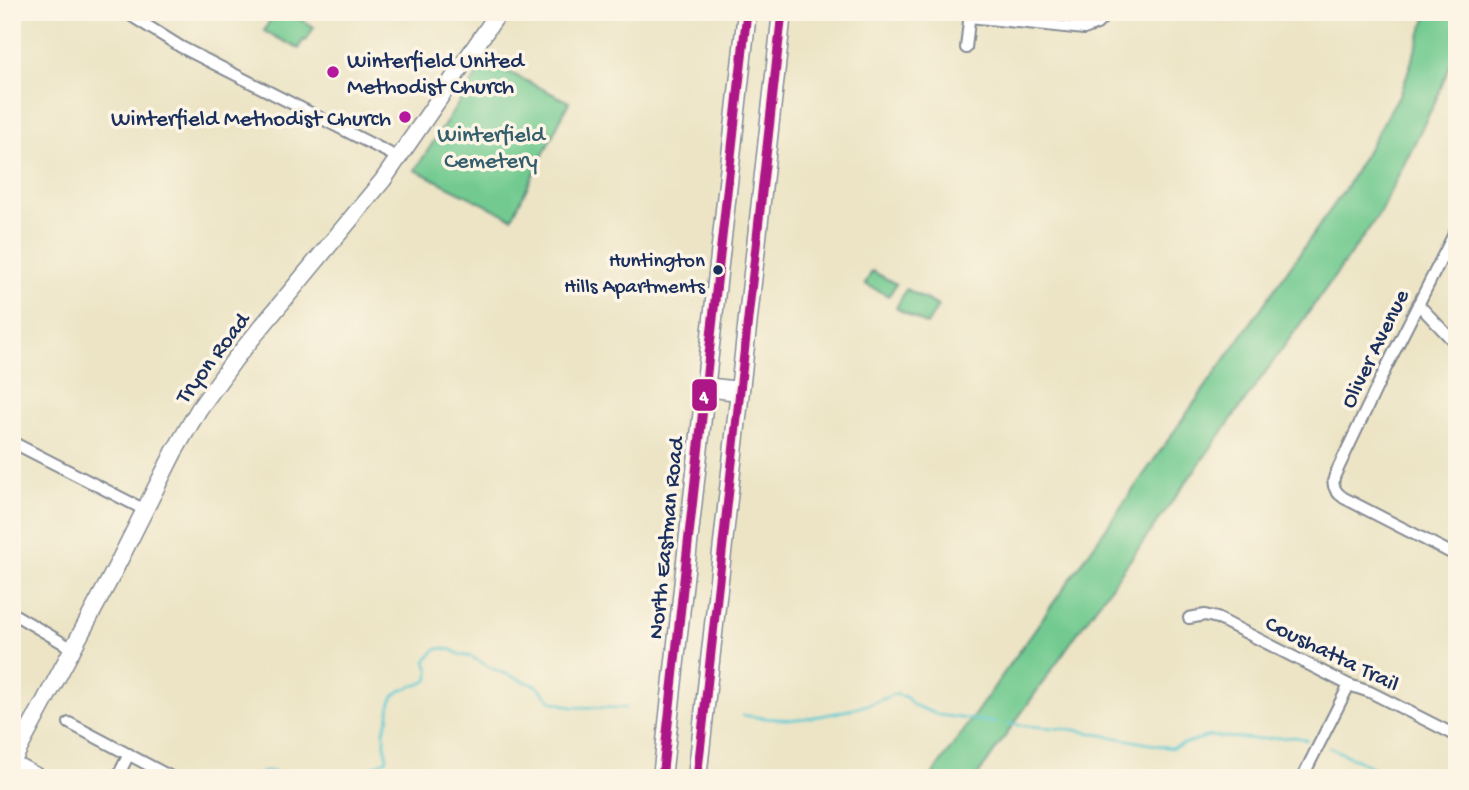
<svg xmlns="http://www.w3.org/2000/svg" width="1469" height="790" viewBox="0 0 1469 790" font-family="'Gochi Hand',sans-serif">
<rect width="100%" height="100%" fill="#fcf5e5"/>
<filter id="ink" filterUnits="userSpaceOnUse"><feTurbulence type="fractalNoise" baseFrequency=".0143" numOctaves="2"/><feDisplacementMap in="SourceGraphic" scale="14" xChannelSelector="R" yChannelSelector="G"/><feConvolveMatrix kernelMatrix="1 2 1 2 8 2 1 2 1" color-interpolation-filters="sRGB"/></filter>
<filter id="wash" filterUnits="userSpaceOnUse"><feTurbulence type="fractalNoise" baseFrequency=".00686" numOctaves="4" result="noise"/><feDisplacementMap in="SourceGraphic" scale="28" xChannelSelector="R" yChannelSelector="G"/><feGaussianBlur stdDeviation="1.57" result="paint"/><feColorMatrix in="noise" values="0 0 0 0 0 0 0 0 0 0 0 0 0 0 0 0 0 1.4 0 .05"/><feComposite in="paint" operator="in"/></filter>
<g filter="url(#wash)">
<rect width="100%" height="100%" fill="#ece4c5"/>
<g fill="#72ca90" stroke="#467c77" stroke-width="2">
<polygon points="274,12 287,12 314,27 306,41 303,40 299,49 264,31"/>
<polygon points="1428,12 1457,12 1457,49 1435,102 1378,216 1076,635 976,778 930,778 1345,189 1402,90"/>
<polygon points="486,61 569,102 512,218 415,170"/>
<polygon points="872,271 896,284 889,296 865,284"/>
<polygon points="906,289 938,306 927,325 896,308"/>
</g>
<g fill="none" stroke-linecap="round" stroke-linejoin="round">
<g stroke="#5cc8d2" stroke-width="2.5">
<path d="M743,715C761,718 780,720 798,719C827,716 869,707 894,694L906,697L913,705L939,715L997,723"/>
<polyline points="1008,724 1075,730 1171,748 1209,736 1256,739 1296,737 1307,740"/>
<polyline points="1329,747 1395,778"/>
<polyline points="252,778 267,771 298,778"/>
<path d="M309,778C315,776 320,774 326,773C349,770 366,774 387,759C386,750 384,740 384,731C385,725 389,721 389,715C389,704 392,694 404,689C412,685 422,686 429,679V670L426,661L435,650L443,648L452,650L461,655L472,657L493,669L537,686L552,701L572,707L626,708"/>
</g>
</g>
</g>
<g filter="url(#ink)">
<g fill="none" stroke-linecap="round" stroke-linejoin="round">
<g stroke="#848a92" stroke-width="14">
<g id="street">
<polyline points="130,15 181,47 399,158"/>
<polyline points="969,17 1084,29 1097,24 1109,12"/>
<polyline points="966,48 970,12"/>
<path d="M1457,228L1386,368L1335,475C1331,485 1335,492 1344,498L1457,556"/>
<polyline points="1418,304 1457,345"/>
<polyline points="12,442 145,510"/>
<polyline points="12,613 73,649"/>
<polyline points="1189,618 1205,615 1217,618 1349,685 1370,692 1457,736"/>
<polyline points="69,723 173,778"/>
<polyline points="117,778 129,754"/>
<polyline points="1302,778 1349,685"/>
</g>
</g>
<g stroke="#848a92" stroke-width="19">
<g id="secondary">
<polyline points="12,762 110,579 174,452 199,409 235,359 383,180 499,12"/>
<polyline points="12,763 40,778"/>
</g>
</g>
<g stroke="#848a92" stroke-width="21">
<g id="primary">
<polyline points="705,387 739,391"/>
<polyline points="662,778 747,12"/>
<polyline points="697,778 782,12"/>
</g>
</g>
<use href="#street" stroke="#fff" stroke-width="10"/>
<use href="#secondary" stroke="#fff" stroke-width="16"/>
<use href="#primary" stroke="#fff" stroke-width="18"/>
<g stroke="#fcf5e5" stroke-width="14">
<g id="bus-1">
<polyline points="662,778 747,12"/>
<polyline points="697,778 782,12"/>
</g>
</g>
<use href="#bus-1" stroke="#ad1687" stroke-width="9"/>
</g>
</g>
<g fill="#b5179e" stroke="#fcf5e5" stroke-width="2.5">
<circle cx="333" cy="72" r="7"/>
<circle cx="405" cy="117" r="7"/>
</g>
<circle fill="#1b2f5e" stroke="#fcf5e5" stroke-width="2.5" cx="718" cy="270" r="6"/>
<g text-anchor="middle" stroke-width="7" stroke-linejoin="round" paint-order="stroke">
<g font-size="21" fill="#1b2f5e" stroke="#fcf5e5" text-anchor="end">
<text x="705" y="266">Huntington<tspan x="705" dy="26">Hills Apartments</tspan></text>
</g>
<g font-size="23" fill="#1b2f5e" stroke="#fcf5e5" text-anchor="start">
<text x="347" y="67">Winterfield United<tspan x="347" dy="26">Methodist Church</tspan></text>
<text x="391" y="125" text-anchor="end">Winterfield Methodist Church</text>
</g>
<g font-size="23" fill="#355e6d" stroke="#fcf5e5">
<text x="491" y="141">Winterfield<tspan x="491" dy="26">Cemetery</tspan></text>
</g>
<g font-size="23" fill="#1b2f5e" stroke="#fcf5e5">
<text transform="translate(1373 348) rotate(-64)" y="8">Oliver Avenue</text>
<text transform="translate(211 357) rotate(-53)" y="8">Tryon Road</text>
<text transform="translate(664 538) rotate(-84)" y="8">North Eastman Road</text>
<text transform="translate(1333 652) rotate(26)" y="8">Coushatta Trail</text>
</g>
</g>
<rect stroke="#fcf5e5" stroke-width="2.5" x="691" y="378" width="27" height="34" rx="7" fill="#ad1687"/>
<g font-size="19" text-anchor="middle" font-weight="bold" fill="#fff">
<text x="704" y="402">4</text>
</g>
<rect width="1469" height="790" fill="none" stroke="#fcf5e5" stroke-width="42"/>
</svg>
